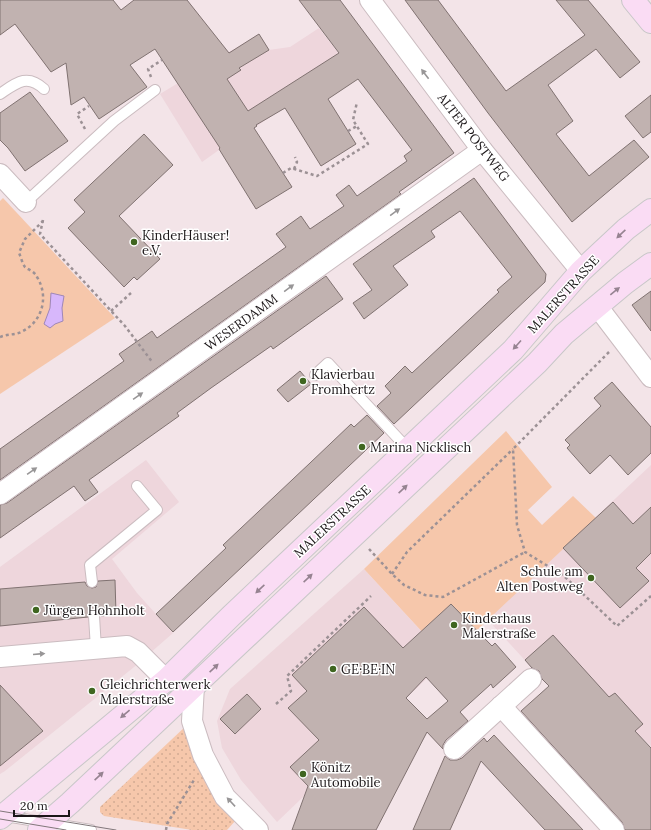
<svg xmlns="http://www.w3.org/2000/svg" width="651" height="830" viewBox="0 0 651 830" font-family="Lora,serif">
<defs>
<pattern id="grass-dots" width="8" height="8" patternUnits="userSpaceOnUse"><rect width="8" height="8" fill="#f6c7ab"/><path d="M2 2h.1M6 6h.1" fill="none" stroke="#d2aa92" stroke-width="1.8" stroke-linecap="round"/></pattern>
</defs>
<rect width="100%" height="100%" fill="#f3e4e8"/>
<g fill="#eed6dc">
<polygon points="319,28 349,67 270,117 257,126 219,150 202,162 160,94 259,34 269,50 290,47"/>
<polygon points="146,460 179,502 112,559 137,593 173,633 134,667 5,771 0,774 0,567"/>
<polygon points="651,465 651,746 640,736 617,761 488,620 494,613"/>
<polygon points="364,569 447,659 277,822 241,780 222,748 217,721 230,689"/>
</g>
<polygon fill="url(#grass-dots)" points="187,725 236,820 227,830 192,830 104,816 100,812 100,807"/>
<g fill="#f6c7ab">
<polygon points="3,198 115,318 0,394 0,201"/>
<polygon points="506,431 552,487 528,510 542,525 573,496 596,518 455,651 438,649 364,569"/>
</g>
<polygon fill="#d7b7fb" stroke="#9f87b7" points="51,293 64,296 62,308 63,321 55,324 50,328 44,324 50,308"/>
<g fill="#c1b2b0" stroke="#807271" fill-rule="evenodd">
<polygon points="0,0 113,0 121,10 134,0 187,0 229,53 259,34 269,50 239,68 241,70 227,79 248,111 339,53 299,0 340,0 454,153 399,192 401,194 0,480 0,449 124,361 119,354 152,331 157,338 286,247 276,234 301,216 310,229 344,206 336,195 349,185 357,196 407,161 404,156 412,150 358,79 328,99 356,144 321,166 285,108 256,125 257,126 254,128 292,187 256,209 219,149 220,148 155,49 130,65 147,87 99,119 84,97 71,105 66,63 51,72 15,24 0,35"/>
<polygon points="405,0 438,0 506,91 585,35 556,0 588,0 640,62 620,78 596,49 548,85 573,121 556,134 589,176 634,140 649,157 572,222 488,113"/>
<polygon points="30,92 68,141 25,171 8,148 0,140 0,113"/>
<polygon points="651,95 651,132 643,138 625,116"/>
<polygon points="144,134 173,165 119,216 160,259 137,280 134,277 124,287 68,228 85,212 74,200"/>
<polygon points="474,178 546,274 545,282 394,424 377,406 391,393 385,386 405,366 412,373 499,292 497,290 512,277 460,211 431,231 435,237 393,266 408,285 364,319 353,303 372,290 353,264"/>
<polygon points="326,276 343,299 273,349 271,346 211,388 177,413 179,416 89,480 98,492 85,501 74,486 0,538 0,505 7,503"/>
<polygon points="651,291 651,331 632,305"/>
<polygon points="300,371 311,384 288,402 277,390"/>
<polygon points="612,382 651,427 651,453 628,475 610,455 590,474 567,448 570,445 565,440 601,406 594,398"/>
<polygon points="367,415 384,433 173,632 156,614 226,548 223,545 310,463 351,424 354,427"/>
<polygon points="613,502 633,524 651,507 651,553 636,568 649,581 620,608 563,548"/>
<polygon points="115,580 116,614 101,616 97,610 93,610 88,613 88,617 0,626 0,589 85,582 87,586 92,588 96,587 98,581"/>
<path d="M451,604L492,646L495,643L516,667L493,688L491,684L460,712L468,721L446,740L443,745V749L427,732L376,830H292L308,786L290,767L319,740L288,708L307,691L292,675L364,607L403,648ZM426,677L448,701L427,719L406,698Z"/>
<polygon points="553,635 609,697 615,693 643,724 635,731 651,748 651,830 625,830 622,822 521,711 549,686 542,679 539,671 532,668 525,660"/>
<polygon points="0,685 43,731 0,766"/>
<polygon points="247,694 261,709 235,734 220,719"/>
<polygon points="494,735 535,779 583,830 545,830 481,761 450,830 413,830 445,756 450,760 457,760 462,758 484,738 487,742"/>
</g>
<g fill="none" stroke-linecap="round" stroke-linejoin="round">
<g stroke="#cbbcc0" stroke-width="12">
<g id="service">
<path d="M0,94C16,83 27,73 44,89"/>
<polyline points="26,202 114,121 155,90"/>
<polyline points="315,375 328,363 408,449"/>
<polyline points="92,582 90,565 157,510 137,486"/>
<polyline points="94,616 96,649"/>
<polyline points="5,816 91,830"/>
</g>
</g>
<g stroke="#cbbcc0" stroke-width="22">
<g id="minor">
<polyline points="370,0 482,150 581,271"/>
<polyline points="0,174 26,202"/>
<polyline points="597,306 651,377"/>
<polyline points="0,494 482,150"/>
<polyline points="0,657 127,646 138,652 166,680"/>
<polyline points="194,686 192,721 203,755 225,797 258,830"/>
<polyline points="501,706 614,830"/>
<polyline points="454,749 531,679"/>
</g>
</g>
<g stroke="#c8c7c8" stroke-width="24">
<g id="primary">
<polyline points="633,0 651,22"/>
<polyline points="0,818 166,680 231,616 513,350 581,271 626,229 651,210"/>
<polyline points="39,830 70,803 537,363 564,334 625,283 651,264"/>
</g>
</g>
<g stroke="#9c9195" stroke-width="2.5" stroke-dasharray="3 3" stroke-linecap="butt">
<polyline points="151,77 148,69 162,60"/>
<polyline points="85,129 77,114 89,106"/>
<polyline points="348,131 357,126"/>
<polyline points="294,169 297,162 295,157"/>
<polyline points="283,173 291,168 317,176 368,144 353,120 357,102"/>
<polyline points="43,220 40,234 125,326 153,363"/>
<polyline points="111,311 131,293"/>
<path d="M0,337C7,334 15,335 21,332C43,322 49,296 37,277C35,272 29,270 25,267C22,263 21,257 19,253L25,239L43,221"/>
<polyline points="609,352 513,449 517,525 525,552 564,576 617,626 651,596"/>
<polyline points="369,549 392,574 404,585 425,595 443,597 525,552"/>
<polyline points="392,574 407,552 513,449"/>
<polyline points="276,704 291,691 287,676 371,596"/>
<polyline points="166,830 167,824 194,780"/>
</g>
<use href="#service" stroke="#fff" stroke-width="10"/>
<use href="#minor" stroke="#fff" stroke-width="20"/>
<use href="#primary" stroke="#fadcf4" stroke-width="22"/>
<g stroke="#81777a" stroke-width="1">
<polyline points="0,811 116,830"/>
<polyline points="0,819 66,830"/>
</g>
</g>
<defs><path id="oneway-solid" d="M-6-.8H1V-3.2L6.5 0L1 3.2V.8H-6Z"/></defs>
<g fill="#989697">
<use href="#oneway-solid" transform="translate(425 74) rotate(-127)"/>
<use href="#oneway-solid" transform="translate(395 212) rotate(-36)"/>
<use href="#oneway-solid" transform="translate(289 288) rotate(-36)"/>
<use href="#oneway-solid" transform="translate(138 396) rotate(-35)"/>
<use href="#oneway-solid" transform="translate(32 471) rotate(-35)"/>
<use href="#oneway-solid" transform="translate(39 654) rotate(-5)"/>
<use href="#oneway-solid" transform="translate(231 802) rotate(-133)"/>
</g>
<g fill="#968391">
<use href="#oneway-solid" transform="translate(621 234) rotate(137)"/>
<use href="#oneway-solid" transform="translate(615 291) rotate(-39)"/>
<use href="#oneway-solid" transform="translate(517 345) rotate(132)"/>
<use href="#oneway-solid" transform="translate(403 489) rotate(-43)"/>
<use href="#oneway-solid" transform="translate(308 578) rotate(-43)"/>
<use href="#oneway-solid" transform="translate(260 589) rotate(137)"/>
<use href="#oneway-solid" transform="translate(214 668) rotate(-43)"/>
<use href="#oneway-solid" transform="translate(125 714) rotate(140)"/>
<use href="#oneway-solid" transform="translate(99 776) rotate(-43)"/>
</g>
<g fill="#3f6620" stroke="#fff" stroke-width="1.5">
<circle cx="134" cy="242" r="4"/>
<circle cx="303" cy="381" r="4"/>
<circle cx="362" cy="447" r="4"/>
<circle cx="591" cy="578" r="4"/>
<circle cx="36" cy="610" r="4"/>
<circle cx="454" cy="625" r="4"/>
<circle cx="333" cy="669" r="4"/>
<circle cx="92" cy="691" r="4"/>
<circle cx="303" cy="774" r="4"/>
</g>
<g text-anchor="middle" stroke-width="3" stroke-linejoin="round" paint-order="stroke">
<g font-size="13" fill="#1b1618" stroke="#fff">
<text transform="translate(474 137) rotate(52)" y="5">ALTER POSTWEG</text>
<text transform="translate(563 294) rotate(-48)" y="5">MALERSTRASSE</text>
<text transform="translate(241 322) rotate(-36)" y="5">WESERDAMM</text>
<text transform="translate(332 521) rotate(-43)" y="5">MALERSTRASSE</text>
</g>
<g font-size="13" fill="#1b1618" stroke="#fff" text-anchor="start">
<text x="142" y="240">KinderHäuser!<tspan x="142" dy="15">e.V.</tspan></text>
<text x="311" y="379">Klavierbau<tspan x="311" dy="15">Fromhertz</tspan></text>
<text x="370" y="452">Marina Nicklisch</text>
<text x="583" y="576" text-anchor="end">Schule am<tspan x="583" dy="15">Alten Postweg</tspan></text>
<text x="44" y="615">Jürgen Hohnholt</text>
<text x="462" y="623">Kinderhaus<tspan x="462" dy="15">Malerstraße</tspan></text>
<text x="341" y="674">GE·BE·IN</text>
<text x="100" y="689">Gleichrichterwerk<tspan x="100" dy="15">Malerstraße</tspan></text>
<text x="311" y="772">Könitz<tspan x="311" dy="15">Automobile</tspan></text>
</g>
</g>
<path d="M14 810v6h55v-6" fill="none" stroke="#1b1618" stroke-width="2"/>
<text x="20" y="810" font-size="12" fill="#1b1618" stroke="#ffffff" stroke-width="3" paint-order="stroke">20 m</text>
</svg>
